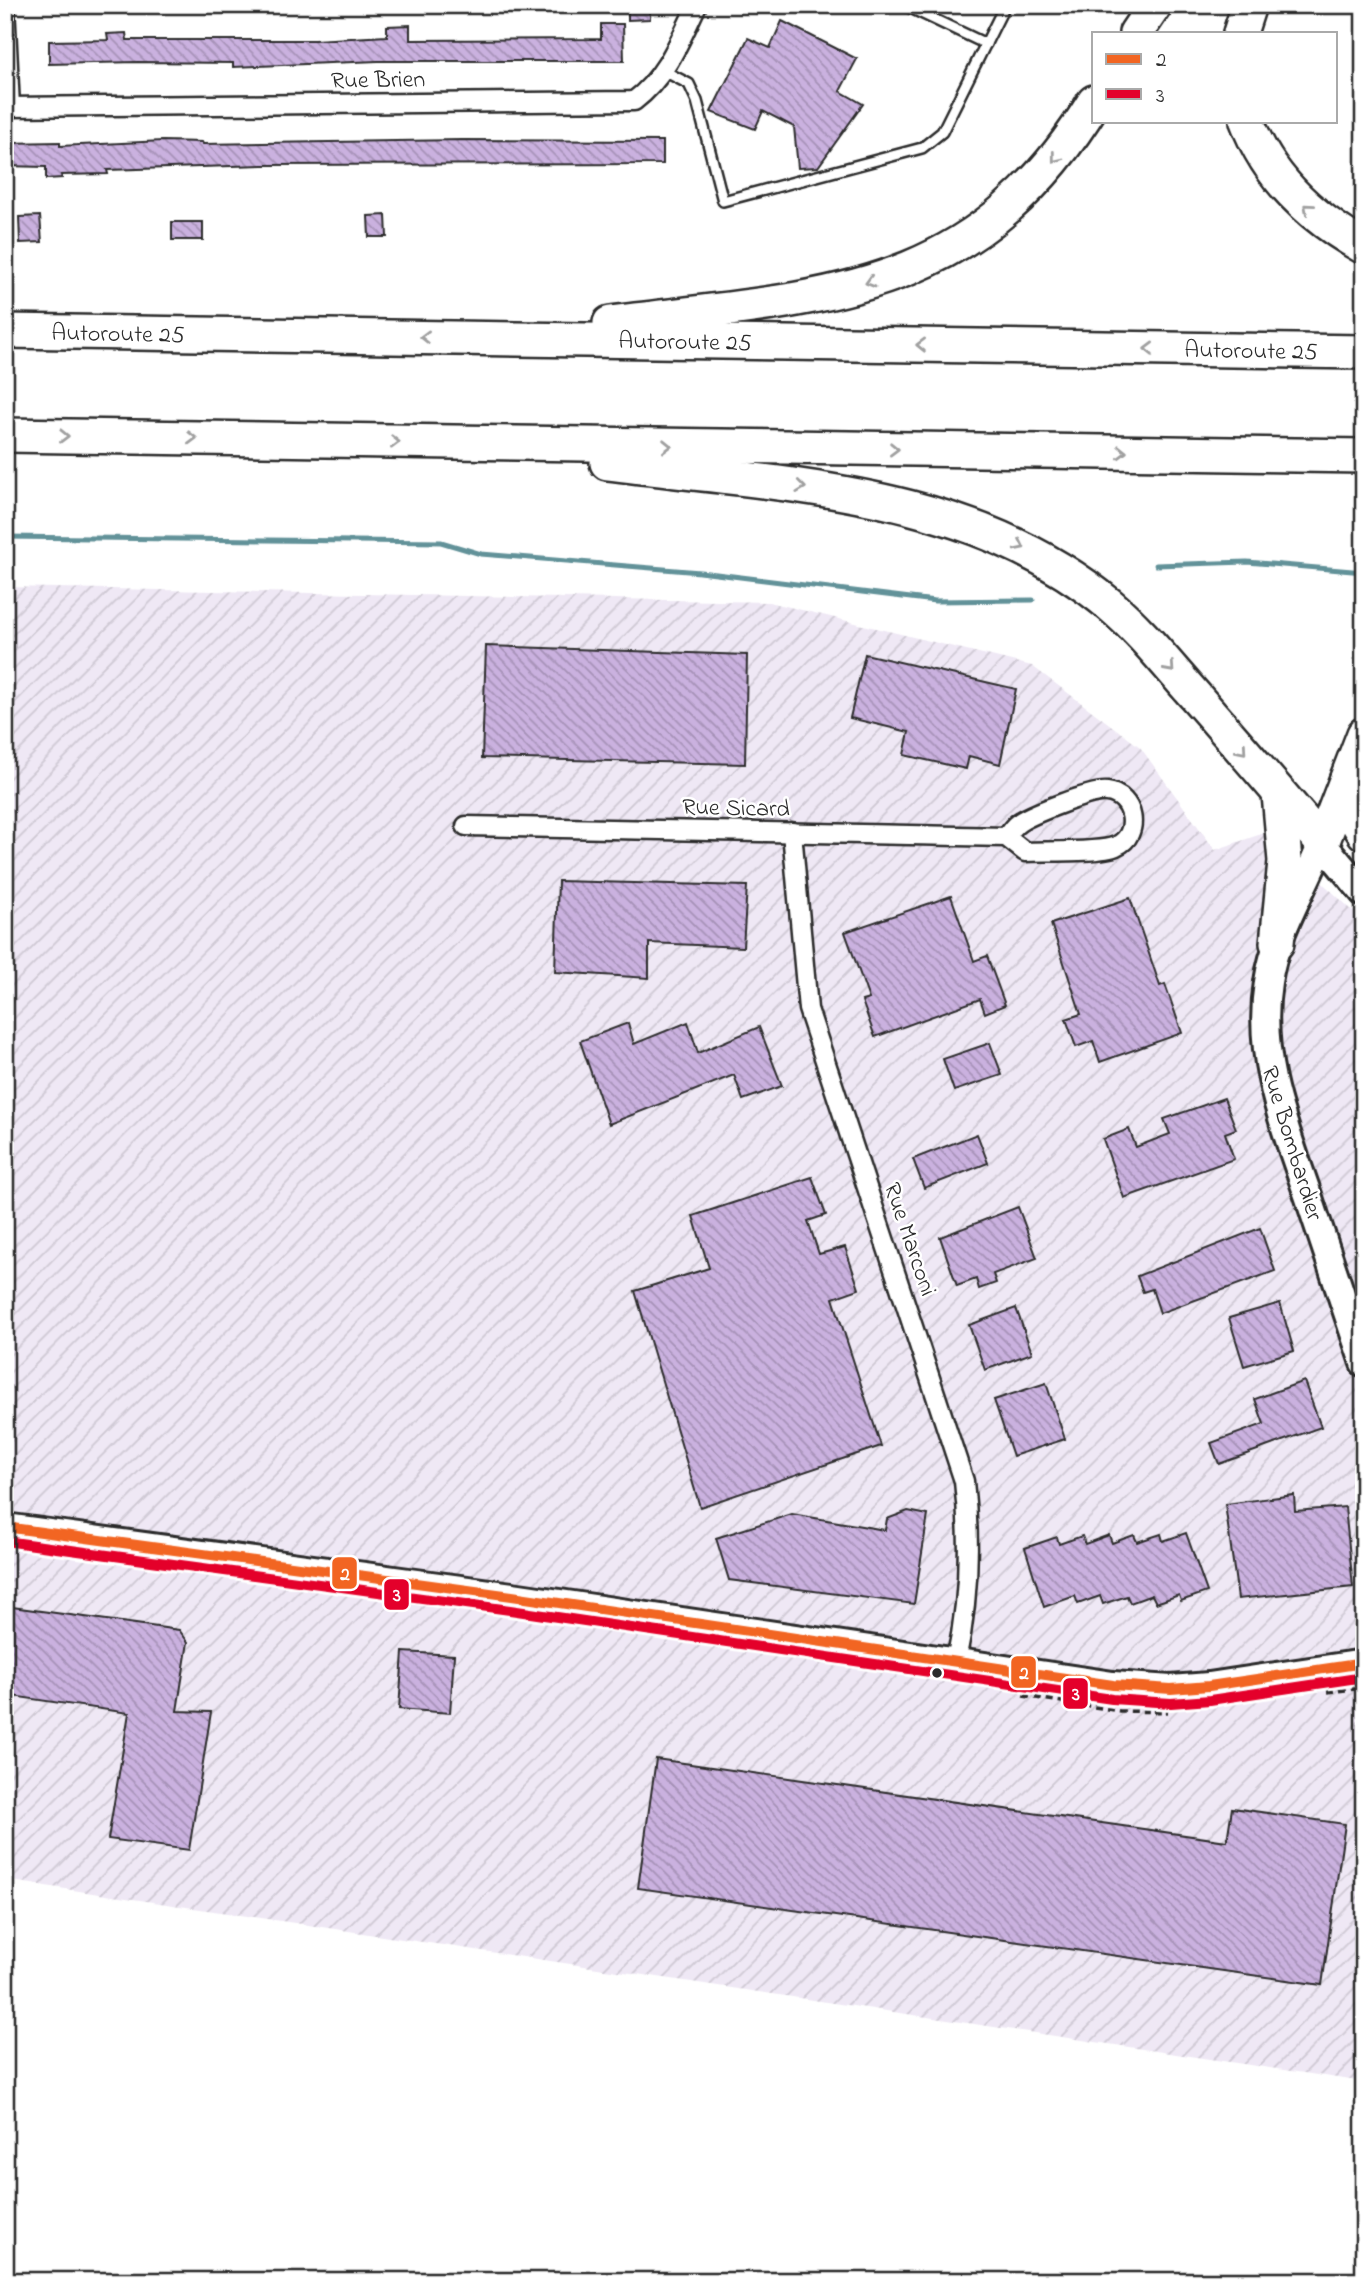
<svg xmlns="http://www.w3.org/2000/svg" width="1369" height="2286" viewBox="0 0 1369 2286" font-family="'Indie Flower',sans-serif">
<defs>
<pattern id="industrial-furrows" width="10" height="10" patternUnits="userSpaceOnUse" patternTransform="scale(1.75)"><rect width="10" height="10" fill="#efe8f5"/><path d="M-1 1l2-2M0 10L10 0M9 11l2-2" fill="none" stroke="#cdc7d2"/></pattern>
<pattern id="building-back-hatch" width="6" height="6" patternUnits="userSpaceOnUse" patternTransform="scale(1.75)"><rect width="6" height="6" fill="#cab1df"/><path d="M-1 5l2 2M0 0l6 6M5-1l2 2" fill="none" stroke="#a490b5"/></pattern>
</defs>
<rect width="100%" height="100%" fill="#fff"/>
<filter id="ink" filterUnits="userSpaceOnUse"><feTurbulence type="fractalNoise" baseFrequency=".0143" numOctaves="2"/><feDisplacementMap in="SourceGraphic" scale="14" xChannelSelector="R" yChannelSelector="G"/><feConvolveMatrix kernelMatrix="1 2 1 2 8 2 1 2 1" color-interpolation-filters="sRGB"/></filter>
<g filter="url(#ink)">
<polygon fill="url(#industrial-furrows)" points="5,587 769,602 1032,666 1140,747 1215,850 1267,832 1364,921 1364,2082 5,1880"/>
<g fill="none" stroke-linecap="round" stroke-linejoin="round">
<g stroke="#629299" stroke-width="5">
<polyline points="5,537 441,542 481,554 700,572 935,601 1033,600"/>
<polyline points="1156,565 1247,562 1364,572"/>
</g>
</g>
<g fill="url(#building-back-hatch)" stroke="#2b2b2b" stroke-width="2">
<polygon points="628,5 650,5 650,19 628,20"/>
<polygon points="782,21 857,59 840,91 863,104 818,167 798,168 794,127 763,111 755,129 711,112 748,38 770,48"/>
<polygon points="601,24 623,24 624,61 378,61 233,67 233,63 138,62 49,64 49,41 108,40 107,34 126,33 127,40 314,40 387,36 387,26 410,25 410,40 601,39"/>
<polygon points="462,140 663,141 663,164 263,165 107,170 108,174 61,175 62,178 46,179 46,167 5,166 5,143 60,142 60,146 163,141 202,142 203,144"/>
<polygon points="386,215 387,237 369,237 368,216"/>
<polygon points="40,216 42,242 20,243 19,217"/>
<rect x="172" y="222" width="31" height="18"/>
<polygon points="486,646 747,655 745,764 482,758"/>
<polygon points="865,654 1016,689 1000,764 969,756 966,769 904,755 909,732 850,718"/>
<polygon points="558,881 747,886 743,947 649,943 649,978 555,972"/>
<polygon points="951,896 974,961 987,956 1005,1005 985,1013 980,999 875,1037 862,1001 869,999 845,932"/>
<polygon points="1130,898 1160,986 1165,984 1182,1033 1100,1062 1093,1041 1076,1047 1066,1019 1081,1014 1051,924"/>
<polygon points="688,1022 698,1053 759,1027 782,1086 743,1100 734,1075 609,1124 580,1041 628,1023 634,1044"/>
<polygon points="990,1043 1002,1075 954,1091 943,1059"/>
<polygon points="1224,1098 1236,1129 1225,1133 1234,1159 1124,1198 1103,1139 1129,1129 1136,1147 1170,1134 1164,1119"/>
<polygon points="977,1134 988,1163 924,1188 913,1159"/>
<polygon points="812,1177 826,1215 808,1221 819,1254 845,1247 859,1289 833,1298 881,1446 700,1507 635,1291 709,1268 693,1216"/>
<polygon points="1018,1207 1037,1258 993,1274 996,1283 979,1289 976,1279 957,1286 940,1237"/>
<polygon points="1260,1228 1275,1271 1160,1313 1152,1289 1143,1292 1137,1276"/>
<polygon points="1280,1303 1294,1351 1244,1366 1229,1318"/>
<polygon points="1016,1308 1032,1353 985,1370 969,1325"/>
<polygon points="1304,1381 1321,1427 1219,1464 1211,1443 1264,1424 1255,1399"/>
<polygon points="1046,1383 1065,1439 1013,1456 994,1400"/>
<polygon points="1294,1495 1295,1511 1345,1507 1353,1587 1238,1599 1225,1504"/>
<polygon points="908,1511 928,1515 914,1604 729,1580 716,1538 792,1514 885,1530 887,1519"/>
<polygon points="1186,1533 1207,1592 1181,1601 1179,1595 1156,1603 1152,1595 1130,1603 1127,1596 1103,1604 1100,1596 1078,1604 1075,1596 1044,1607 1025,1548 1057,1537 1059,1544 1082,1536 1085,1544 1109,1535 1112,1543 1134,1535 1137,1542 1161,1534 1163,1541"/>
<polygon points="5,1606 179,1630 188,1642 177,1711 211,1712 189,1850 108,1839 129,1713 5,1695"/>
<polygon points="403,1652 454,1655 450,1713 399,1709"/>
<polygon points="656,1759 1227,1841 1232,1808 1345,1824 1322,1985 638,1888"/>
</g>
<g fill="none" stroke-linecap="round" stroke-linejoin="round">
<g stroke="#2b2b2b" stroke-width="14">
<g id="lane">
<polyline points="904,5 986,44"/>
<polyline points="664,71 689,84 697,101 723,201 922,148 942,132 1005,5"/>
</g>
</g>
<g stroke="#2b2b2b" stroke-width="23">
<g id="street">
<polyline points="5,5 10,107"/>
<path d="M5,107L634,101C666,77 680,40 697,5"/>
<path d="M466,826L1006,837L1025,852C1045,851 1101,853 1116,846C1142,835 1134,795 1107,792C1092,790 1028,815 1017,824C1013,827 1009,833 1006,837"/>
<path d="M792,832L808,1009L964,1481C971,1542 969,1601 956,1661"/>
</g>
</g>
<g stroke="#2b2b2b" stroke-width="32">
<g id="secondary">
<path d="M1322,843C1304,889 1275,933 1268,982C1256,1057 1284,1125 1308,1195C1327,1251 1345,1307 1364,1363"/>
<polyline points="1322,843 1364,893"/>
<polyline points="5,1527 512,1596 1113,1685 1171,1689 1209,1686 1364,1663"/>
</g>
</g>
<g stroke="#2b2b2b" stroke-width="38">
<g id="highway">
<polyline points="1136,33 1155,5"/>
<polyline points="1240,33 1249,5"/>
<path d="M1247,121C1268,178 1312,218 1364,247"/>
<path d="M610,323C819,297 973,300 1094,102"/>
<polyline points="5,331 1364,352"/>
<polyline points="5,435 1364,456"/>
<path d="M607,463C779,485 970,488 1110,605C1142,632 1169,667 1197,698C1239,746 1281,794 1322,843L1364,734"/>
<polyline points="1341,795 1364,833"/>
<polyline points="1277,943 1285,861 1279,794"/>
</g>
</g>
<g stroke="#2b2b2b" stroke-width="3.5" stroke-dasharray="7 5" stroke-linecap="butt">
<polyline points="1327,1692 1364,1688"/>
<polyline points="1023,1696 1120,1711 1168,1712"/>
</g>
<use href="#lane" stroke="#fff" stroke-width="9"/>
<use href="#street" stroke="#fff" stroke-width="18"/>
<use href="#secondary" stroke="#fff" stroke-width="26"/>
<use href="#highway" stroke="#fff" stroke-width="33"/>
<g stroke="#fff" stroke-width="16">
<polyline id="bus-1" points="5,1527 512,1596 1113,1685 1171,1689 1209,1686 1364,1663"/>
</g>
<g stroke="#fff" stroke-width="16">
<polyline id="bus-2" points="5,1541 510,1610 1112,1699 1171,1703 1210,1700 1364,1677"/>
</g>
<use href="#bus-1" stroke="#f26522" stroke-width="10"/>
<use href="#bus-2" stroke="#e4002b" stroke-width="10"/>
</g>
<defs><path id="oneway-chevron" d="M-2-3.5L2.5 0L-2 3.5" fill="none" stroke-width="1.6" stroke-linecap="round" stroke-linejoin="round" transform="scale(1.75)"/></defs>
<g stroke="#a0a0a0">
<use href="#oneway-chevron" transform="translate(1056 158) rotate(128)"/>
<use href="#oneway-chevron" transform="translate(1308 208) rotate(-139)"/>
<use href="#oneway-chevron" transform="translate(870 282) rotate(164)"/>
<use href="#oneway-chevron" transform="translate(425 337) rotate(-179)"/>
<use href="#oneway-chevron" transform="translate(921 345) rotate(-179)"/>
<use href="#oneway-chevron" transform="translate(1149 349) rotate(-179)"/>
<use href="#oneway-chevron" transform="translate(64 436) rotate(1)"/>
<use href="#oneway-chevron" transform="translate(192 438) rotate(1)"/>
<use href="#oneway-chevron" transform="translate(395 442) rotate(1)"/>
<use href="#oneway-chevron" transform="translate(667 446) rotate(1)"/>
<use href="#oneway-chevron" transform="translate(894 449) rotate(1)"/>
<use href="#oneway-chevron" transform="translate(1122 452) rotate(1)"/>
<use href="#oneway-chevron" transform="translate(801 487) rotate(7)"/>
<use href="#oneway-chevron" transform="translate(1020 546) rotate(26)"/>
<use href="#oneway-chevron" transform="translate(1170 668) rotate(48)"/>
<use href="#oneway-chevron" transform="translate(1242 750) rotate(49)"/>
</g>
</g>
<circle fill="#2b2b2b" stroke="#fff" stroke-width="2.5" cx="937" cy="1673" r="6"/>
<g text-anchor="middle" stroke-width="5" stroke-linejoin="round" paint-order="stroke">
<g font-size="24" fill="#2b2b2b" stroke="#fff">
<text transform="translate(378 79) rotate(-1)" y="8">Rue Brien</text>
<text transform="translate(118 333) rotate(1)" y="8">Autoroute 25</text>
<text transform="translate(685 341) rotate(1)" y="8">Autoroute 25</text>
<text transform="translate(1251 350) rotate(1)" y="8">Autoroute 25</text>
<text transform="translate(736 807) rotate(1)" y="8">Rue Sicard</text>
<text transform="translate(1293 1143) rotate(73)" y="8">Rue Bombardier</text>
<text transform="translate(911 1239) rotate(71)" y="8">Rue Marconi</text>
</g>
</g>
<g stroke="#fff" stroke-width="2.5">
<rect x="331" y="1556" width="27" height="34" rx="7" fill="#f26522"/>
<rect x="383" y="1578" width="27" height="33" rx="7" fill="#e4002b"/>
<rect x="1010" y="1655" width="27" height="34" rx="7" fill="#f26522"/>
<rect x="1062" y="1677" width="27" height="33" rx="7" fill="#e4002b"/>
</g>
<g font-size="19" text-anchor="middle" font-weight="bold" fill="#fff">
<text x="345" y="1580">2</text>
<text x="397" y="1601">3</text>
<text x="1024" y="1679">2</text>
<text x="1076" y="1700">3</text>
</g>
<rect width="1369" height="2286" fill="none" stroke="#fff" stroke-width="28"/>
<rect x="14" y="14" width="1341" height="2258" fill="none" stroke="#2b2b2b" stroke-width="2.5" filter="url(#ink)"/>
<rect x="1092" y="32" width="245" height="91" fill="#ffffff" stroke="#aaaaaa" stroke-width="2"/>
<rect x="1106" y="54" width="35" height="10" fill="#f26522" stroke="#aaaaaa" stroke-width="2"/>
<text x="1156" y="66" font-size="21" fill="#2b2b2b">2</text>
<rect x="1106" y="89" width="35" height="10" fill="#e4002b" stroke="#aaaaaa" stroke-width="2"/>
<text x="1156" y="102" font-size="21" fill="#2b2b2b">3</text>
</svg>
